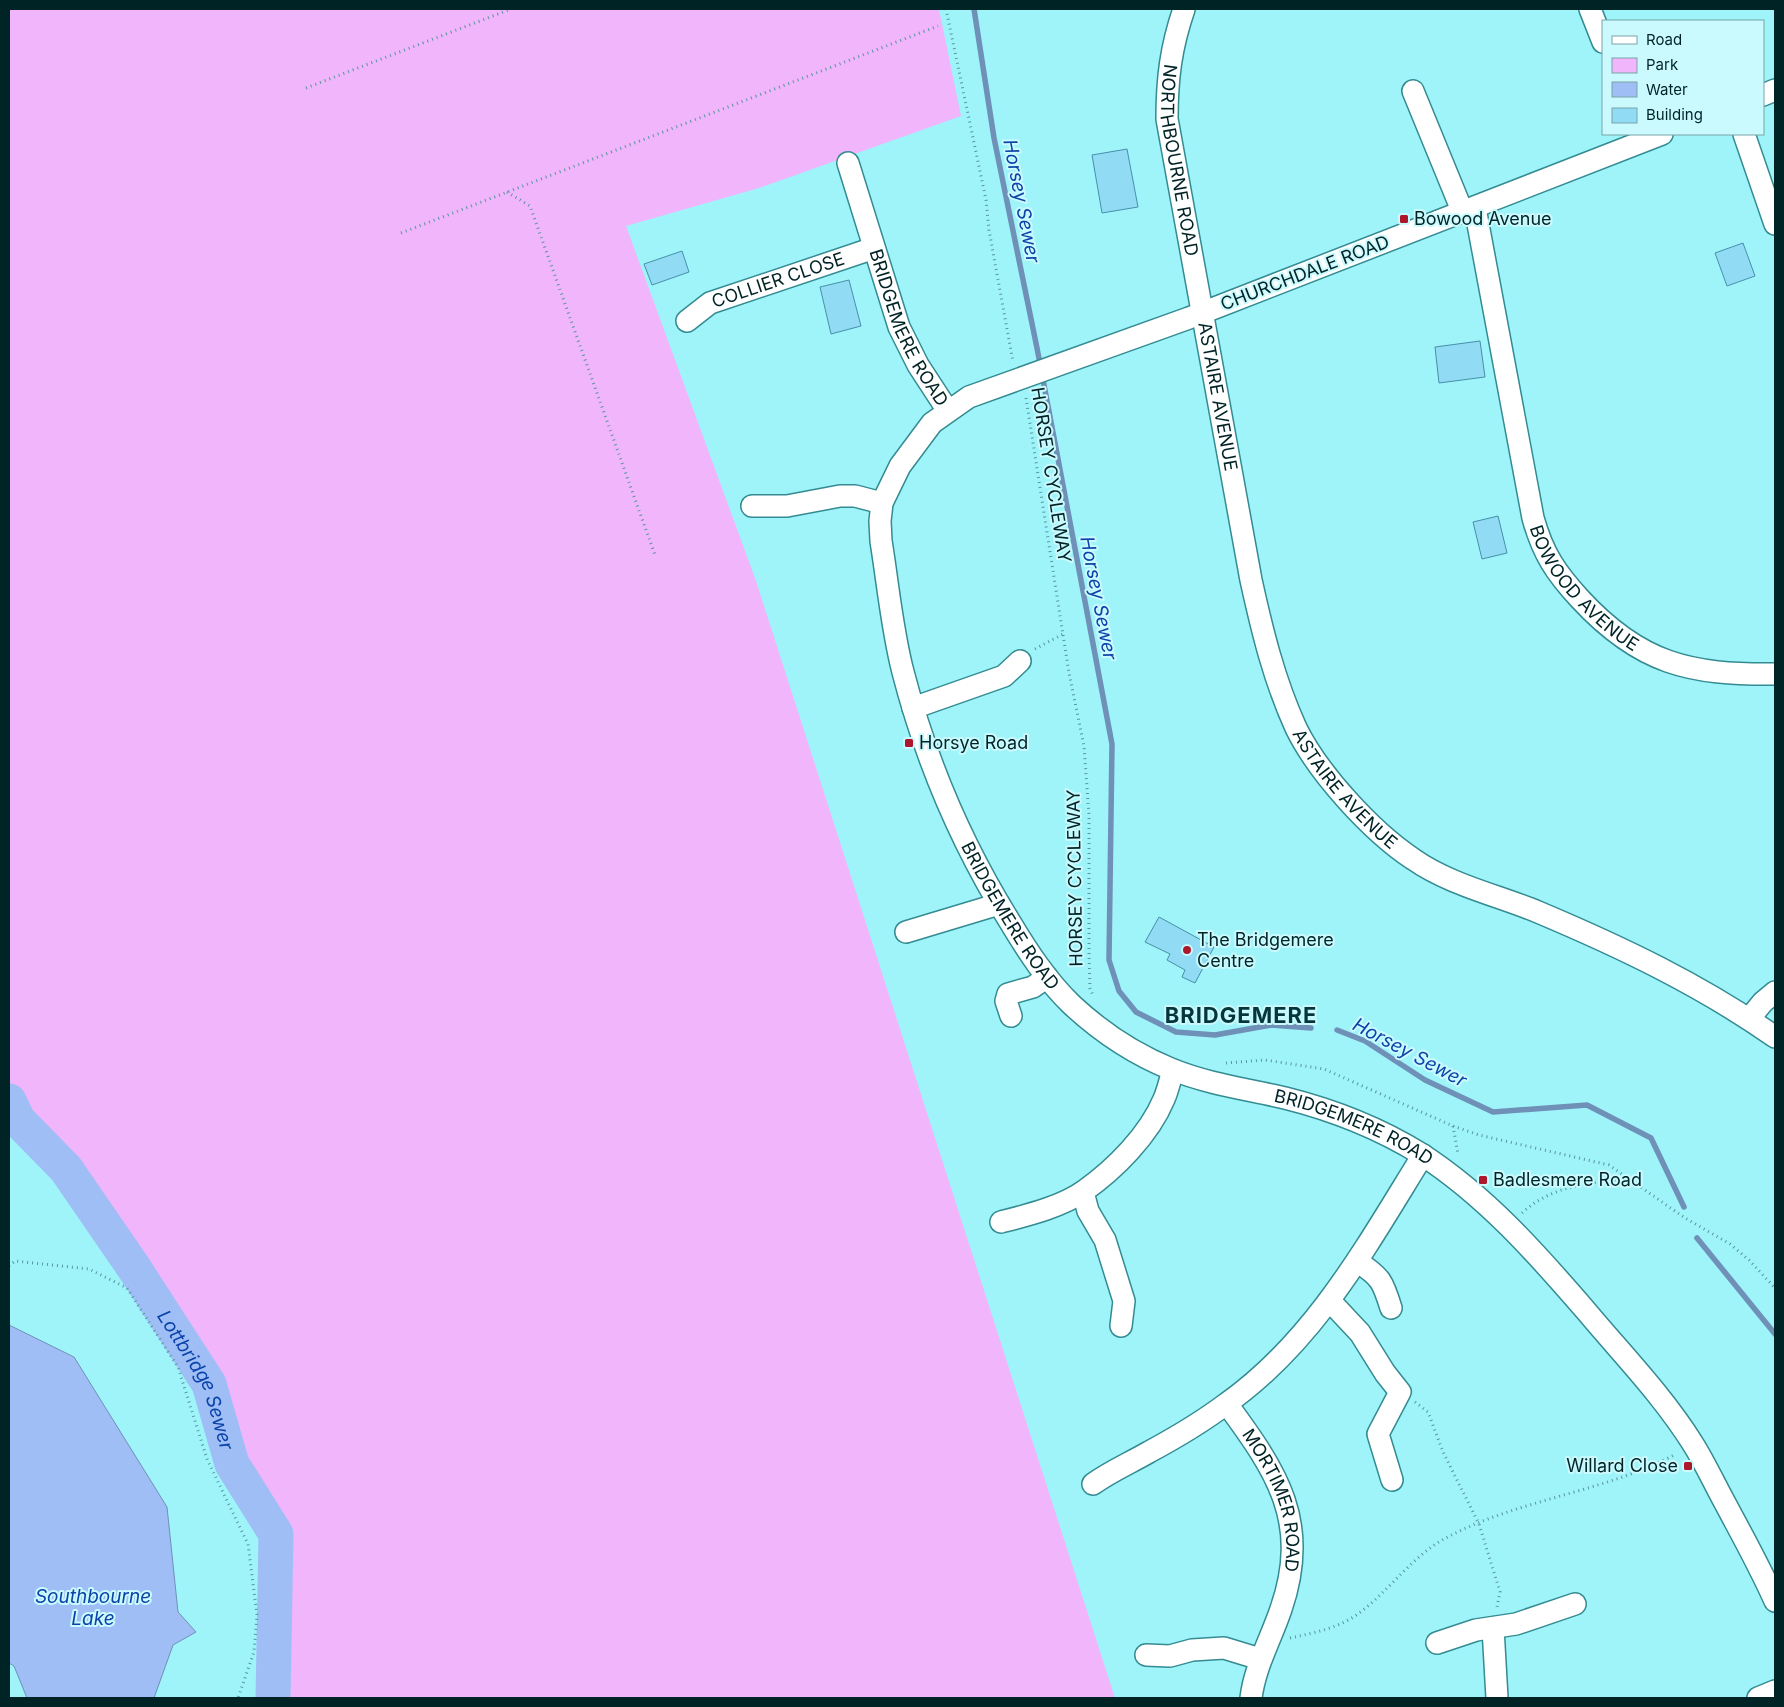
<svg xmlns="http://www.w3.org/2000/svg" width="1784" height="1707" viewBox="0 0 1784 1707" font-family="Inter,sans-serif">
<rect width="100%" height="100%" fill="#9ff4fa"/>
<polygon fill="#f0b5fa" points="9,9 939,9 961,116 759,188 626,226 756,581 1115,1698 274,1698 276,1534 232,1464 209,1384 134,1268 66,1169 18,1120 9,1101"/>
<polygon fill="#9fbef5" stroke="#6f90b7" points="9,1325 74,1357 167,1507 178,1612 196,1632 173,1645 154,1698 27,1698 14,1666 9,1663"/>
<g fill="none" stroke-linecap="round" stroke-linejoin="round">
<g stroke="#6f90b7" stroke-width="5.5">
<polyline points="974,9 994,138 1037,348 1112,744 1109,960 1119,991 1136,1012 1176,1032 1215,1035 1271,1025 1311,1028"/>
<polyline points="1337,1030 1365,1041 1425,1080 1493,1112 1587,1105 1651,1138 1684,1207"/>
<polyline points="1697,1238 1775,1334"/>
</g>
<path stroke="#9fbef5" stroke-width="35" id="s1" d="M9,1101L18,1120L66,1169L134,1268L209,1384L232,1464L276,1534L273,1698"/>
</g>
<g fill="#91dbf5" stroke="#4690a8">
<polygon points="1127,149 1138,207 1102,213 1092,155"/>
<polygon points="1743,243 1755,276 1727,286 1715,253"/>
<polygon points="682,251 689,272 652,285 644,264"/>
<polygon points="849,280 861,326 831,334 820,287"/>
<polygon points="1480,341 1485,377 1439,383 1435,347"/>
<polygon points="1498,516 1507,553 1482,559 1473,522"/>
<polygon points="1159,917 1214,947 1195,983 1182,977 1185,970 1167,960 1170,954 1145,942"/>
</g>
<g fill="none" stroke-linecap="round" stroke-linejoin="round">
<g stroke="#348b91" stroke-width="24">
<g id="minor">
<path id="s2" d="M1184,9C1171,47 1167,78 1167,119L1251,580C1262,630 1274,680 1296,728C1318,773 1371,831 1413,859C1450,885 1497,895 1538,912C1621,947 1701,985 1775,1037"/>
<polyline points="1590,9 1603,42"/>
<polyline points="1413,91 1463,213"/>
<polyline points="1763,95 1775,90"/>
<path id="s3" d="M1662,134L1189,318L969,397L932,423L900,466L882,503L880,521L881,541C888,584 892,630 903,672C926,761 962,845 1010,922C1028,952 1047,981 1072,1005C1101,1032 1134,1054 1171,1069C1208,1084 1246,1089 1285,1098C1333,1110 1379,1128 1421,1154C1486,1196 1537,1254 1587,1312C1623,1355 1663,1396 1693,1444C1705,1463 1714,1483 1725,1503C1742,1535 1760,1567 1775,1601"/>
<polyline points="1744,134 1775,224"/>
<path id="s4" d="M848,163L899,327L918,365L948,411"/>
<path id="s5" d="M1475,208L1533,518C1543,554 1556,573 1580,599C1640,664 1690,675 1775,674"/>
<path id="s6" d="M687,321L710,303L874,248"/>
<polyline points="752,506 787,506 840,496 855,496 882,503"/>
<polyline points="913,708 1004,676 1020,661"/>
<polyline points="906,932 999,904"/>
<polyline points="1011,1016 1006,1001 1008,994 1033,987 1047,977"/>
<polyline points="1749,1019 1763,1002 1775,992"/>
<polyline points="1083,1192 1088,1211 1105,1240 1124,1301 1121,1326"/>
<path d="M1001,1222C1028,1215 1061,1207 1084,1191C1115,1169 1149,1135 1164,1099C1168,1090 1170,1080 1173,1070"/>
<path d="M1358,1262C1381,1277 1383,1282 1391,1308"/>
<polyline points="1330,1301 1360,1333 1385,1373 1400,1392 1378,1434 1392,1480"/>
<path id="s7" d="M1227,1404C1277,1472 1311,1522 1281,1609C1271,1639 1255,1666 1251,1698"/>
<path d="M1093,1484C1111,1471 1130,1463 1149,1452C1175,1438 1202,1422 1226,1404C1315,1341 1367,1245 1423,1155"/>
<polyline points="1493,1628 1497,1698"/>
<polyline points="1437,1643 1476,1630 1516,1624 1575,1604"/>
<polyline points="1146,1655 1170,1656 1192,1650 1224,1648 1260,1659"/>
<polyline points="1758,1698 1775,1691"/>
</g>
</g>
<g stroke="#58979c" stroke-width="3" stroke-dasharray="1 4" stroke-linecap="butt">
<polyline points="946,9 986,200 989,230 1013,362"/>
<polyline points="306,88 511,9"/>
<polyline points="507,192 530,206 655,555"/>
<polyline points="401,233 938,26"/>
<polyline points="1026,398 1069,673 1084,746 1089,815 1089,956 1090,988 1093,996"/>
<polyline points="1035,649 1063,634"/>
<polyline points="1226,1063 1265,1060 1324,1069 1453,1126 1479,1135 1609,1165 1685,1218 1730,1244 1749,1260 1775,1288"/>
<polyline points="1453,1126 1458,1154"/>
<path d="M1522,1213C1552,1185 1591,1183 1630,1178"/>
<polyline points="9,1266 15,1261 89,1269 127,1288 178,1367 207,1459 248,1544 257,1615 254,1652 238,1698"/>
<polyline points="1415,1402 1428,1412 1443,1452 1479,1524 1500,1592 1497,1607"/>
<path d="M1290,1638C1313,1633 1335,1629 1355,1616C1387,1594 1410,1558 1444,1539C1517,1499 1603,1493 1676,1454"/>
</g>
<use href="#minor" stroke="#fff" stroke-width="21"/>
</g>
<g fill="#ac172b" stroke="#cafafe" stroke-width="2">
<rect x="1399" y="214" width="10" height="10" rx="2.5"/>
<rect x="904" y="738" width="10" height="10" rx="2.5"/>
<circle cx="1187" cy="950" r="5"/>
<rect x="1478" y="1175" width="10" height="10" rx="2.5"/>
<rect x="1683" y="1461" width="10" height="10" rx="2.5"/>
</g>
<g text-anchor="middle" stroke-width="4" stroke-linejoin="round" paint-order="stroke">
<g font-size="18" fill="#002326" stroke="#cafafe">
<text dy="6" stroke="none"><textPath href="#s2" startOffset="154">NORTHBOURNE ROAD</textPath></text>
<text transform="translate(1305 273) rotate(-21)" y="6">CHURCHDALE ROAD</text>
<text dy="6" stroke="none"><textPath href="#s6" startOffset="101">COLLIER CLOSE</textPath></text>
<text dy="6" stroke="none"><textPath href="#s4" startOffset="176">BRIDGEMERE ROAD</textPath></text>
<text dy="6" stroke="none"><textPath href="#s2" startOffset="394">ASTAIRE AVENUE</textPath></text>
<text transform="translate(1051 475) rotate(81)" y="6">HORSEY CYCLEWAY</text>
<text dy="6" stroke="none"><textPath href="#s5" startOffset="404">BOWOOD AVENUE</textPath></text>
<text dy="6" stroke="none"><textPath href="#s2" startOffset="814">ASTAIRE AVENUE</textPath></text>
<text transform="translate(1075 878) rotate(-91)" y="6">HORSEY CYCLEWAY</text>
<text dy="6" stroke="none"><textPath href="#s3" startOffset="1320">BRIDGEMERE ROAD</textPath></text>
<text dy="6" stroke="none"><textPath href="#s3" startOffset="1740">BRIDGEMERE ROAD</textPath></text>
<text dy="6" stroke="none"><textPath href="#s7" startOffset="109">MORTIMER ROAD</textPath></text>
</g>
<g font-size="18" fill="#002326" stroke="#cafafe" text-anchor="start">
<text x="1414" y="225">Bowood Avenue</text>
<text x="919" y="749">Horsye Road</text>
<text x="1197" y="946">The Bridgemere<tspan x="1197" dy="21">Centre</tspan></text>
<text x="1493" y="1186">Badlesmere Road</text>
<text x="1678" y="1472" text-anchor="end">Willard Close</text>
</g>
<g font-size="19" font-style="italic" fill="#0c43a9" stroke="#cafafe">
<text transform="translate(1022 201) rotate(79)" y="7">Horsey Sewer</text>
<text transform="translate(1099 598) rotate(79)" y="7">Horsey Sewer</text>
<text transform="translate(1410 1052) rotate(28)" y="7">Horsey Sewer</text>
<text dy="7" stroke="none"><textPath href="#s1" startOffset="339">Lottbridge Sewer</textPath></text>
<text x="93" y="1603">Southbourne<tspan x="93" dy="22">Lake</tspan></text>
</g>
<g font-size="22" font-weight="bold" letter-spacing="1" fill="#05373a" stroke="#cafafe">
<text x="1241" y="1023">BRIDGEMERE</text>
</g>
</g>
<rect width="1784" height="1707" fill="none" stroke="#002326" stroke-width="20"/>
<rect x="1602" y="20" width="162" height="115" fill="#cafafe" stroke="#79a4a8"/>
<rect x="1612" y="36" width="25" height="8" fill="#ffffff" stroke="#79a4a8"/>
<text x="1646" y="45" font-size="15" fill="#002326">Road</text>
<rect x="1612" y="58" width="25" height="15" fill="#f0b5fa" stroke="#79a4a8"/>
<text x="1646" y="70" font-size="15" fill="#002326">Park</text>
<rect x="1612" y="82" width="25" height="15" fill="#9fbef5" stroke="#79a4a8"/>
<text x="1646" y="95" font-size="15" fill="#002326">Water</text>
<rect x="1612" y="108" width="25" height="15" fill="#91dbf5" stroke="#79a4a8"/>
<text x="1646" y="120" font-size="15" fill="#002326">Building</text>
</svg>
